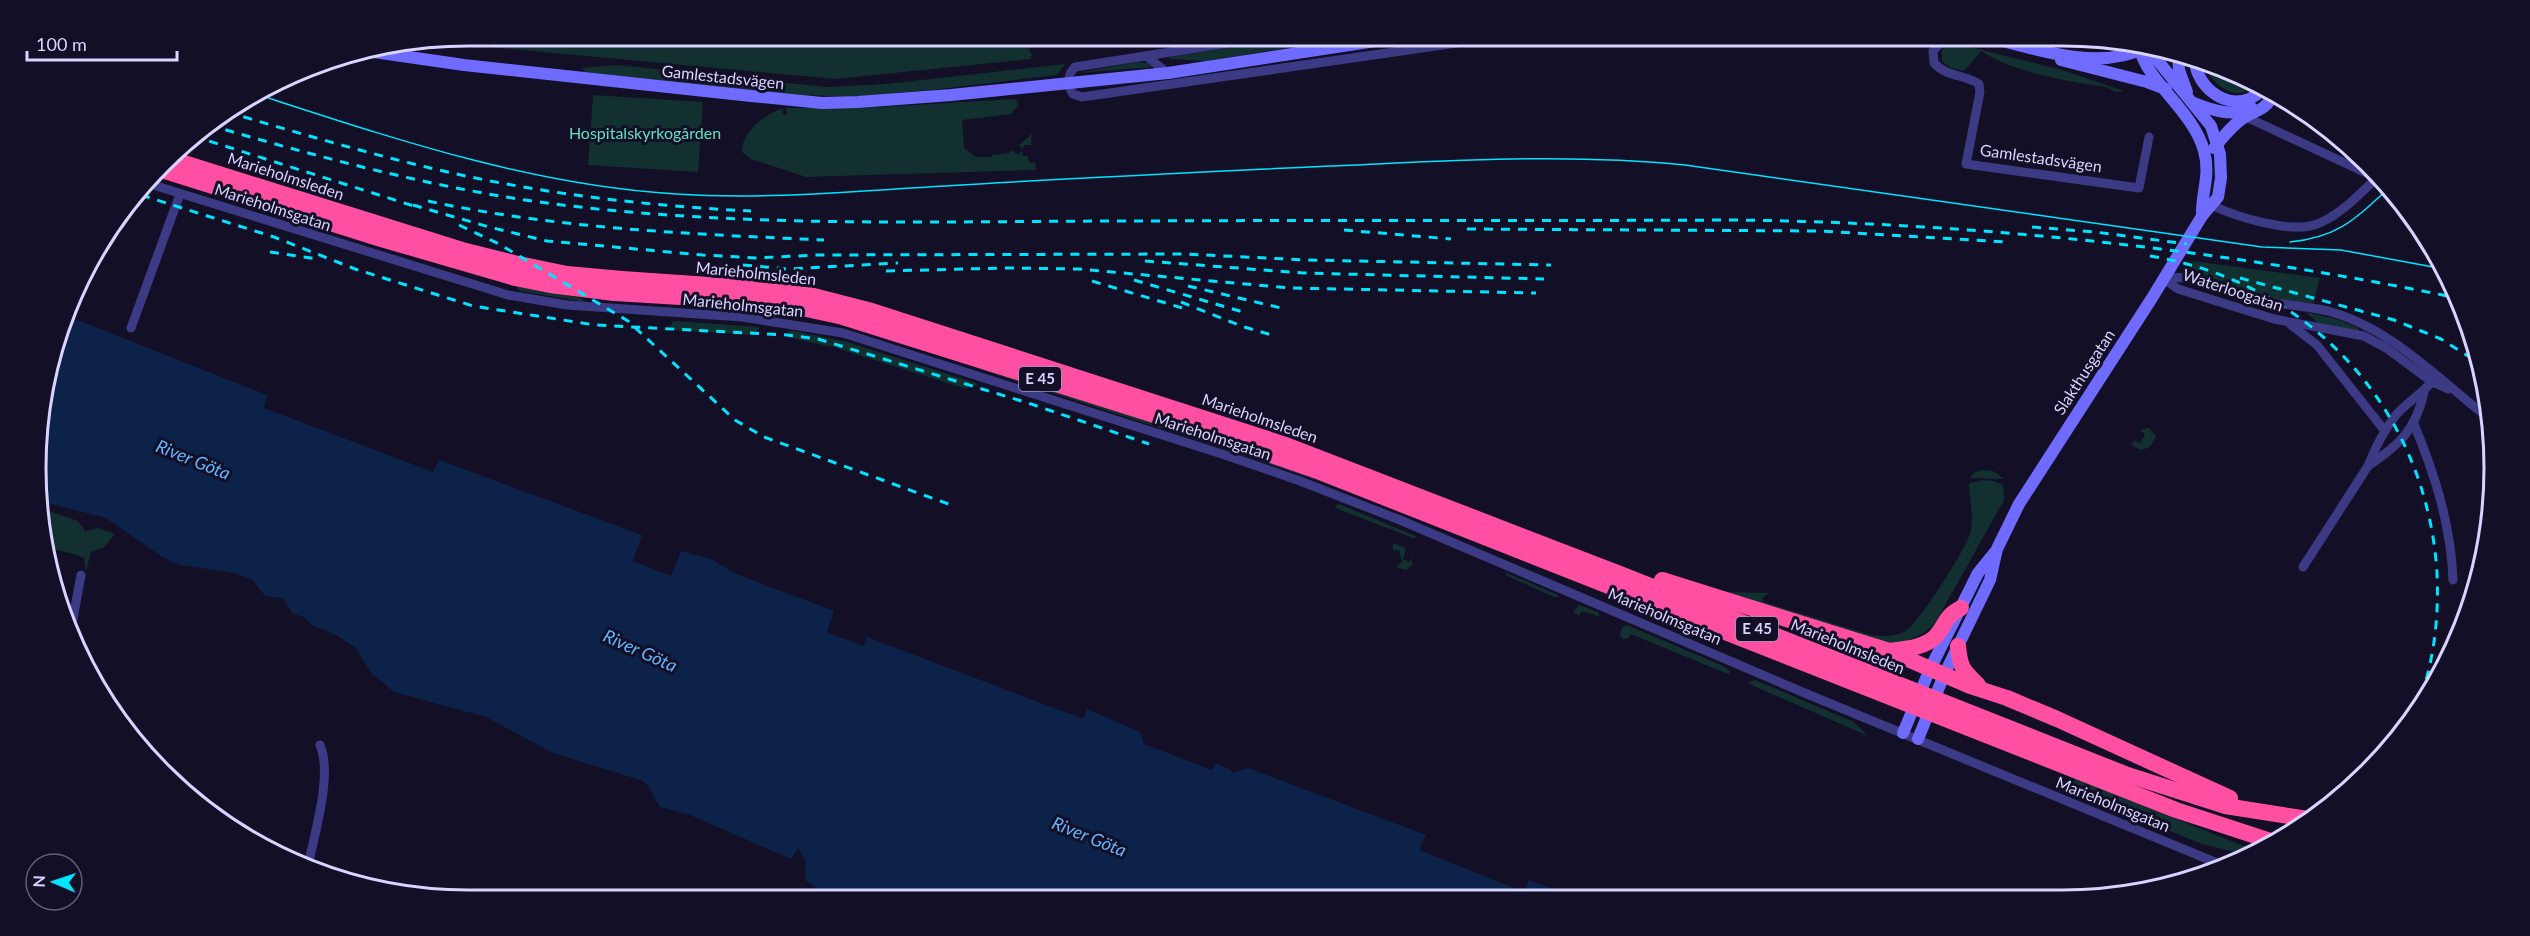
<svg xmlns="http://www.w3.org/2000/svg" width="2530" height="936" viewBox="0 0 2530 936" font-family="Lato,sans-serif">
<rect width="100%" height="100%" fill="#130f26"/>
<g fill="#12302f">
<polygon points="468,36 1035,36 1029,50 1032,55 1030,59 835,79 434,42"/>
<polygon points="1304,36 1359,36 1206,61 1170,59 1169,57"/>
<path d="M1946,41L2062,70L2124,91L2116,92L2106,87C2067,82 2013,72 1981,51L1964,71L1950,68L1942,61V51Z"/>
<path d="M2201,61L2253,81L2258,84C2237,103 2217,89 2205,68L2202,69Z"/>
<polygon points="1137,62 1147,63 1152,67 1078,73"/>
<polygon points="1065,64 1057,75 939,89 863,96 830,96 788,94 585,72 582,68 617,65 826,87 886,84"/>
<polygon points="593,95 703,102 698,172 588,165"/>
<path d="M1015,99L1017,100L1018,106L1011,114L962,120L964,148L976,157H992V155L1009,153L1013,150L1018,155L1023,150L1019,145L1032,134L1031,145H1024C1023,148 1022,153 1023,156H1028L1029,162L1035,163L1036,170L806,177L751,159L742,152C742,131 764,115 783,108V114L787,115L786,108H862Z"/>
<polygon points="2193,261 2320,278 2313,303 2251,296 2188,271"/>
<polygon points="516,286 581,298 585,302 519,291"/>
<polygon points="2305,312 2336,319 2359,328 2358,331 2321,325"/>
<polygon points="673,321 759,327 756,335 669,330"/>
<polygon points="789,330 847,342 976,383 977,386 968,386 967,389 833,347 791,338 788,336"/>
<polygon points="975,366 1220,444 1370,500 1284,469 976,368"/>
<polygon points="2149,428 2156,436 2150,447 2141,450 2131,445 2134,440 2140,443 2145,434 2140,430"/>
<polygon points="1982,470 1993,471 2004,479 1970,478 1974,473"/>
<path d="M1983,480L1994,481L2003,485L2004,500L1934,625C1922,635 1907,642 1891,644L1727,592L1769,593L1762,598L1763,602L1871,635C1882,637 1898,636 1907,630C1919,622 1967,548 1970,533C1975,517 1969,500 1969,483Z"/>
<polygon points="1339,504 1418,537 1413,538 1335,508 1336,505"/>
<polygon points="43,509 78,521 85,531 98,528 115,534 104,547 91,552 86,571 84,558 78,555 44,547"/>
<polygon points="1393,543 1406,548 1403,559 1410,562 1412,557 1412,565 1406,570 1396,567 1402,562 1399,550 1393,551"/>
<polygon points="1507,573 1558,595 1559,597 1554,597 1505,575"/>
<polygon points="1579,605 1598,612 1600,617 1582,611 1579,616 1573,612"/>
<polygon points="1629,626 1721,665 1729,670 1730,675 1631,634 1627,639 1623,639 1620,636 1621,630 1624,626"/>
<polygon points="1755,680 1854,722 1868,736 1747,683"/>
<polygon points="2074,778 2241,845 2260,851 2252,856 2202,844 2069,790"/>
</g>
<polygon fill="#0c2248" points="65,315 267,395 264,408 433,472 439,460 642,535 633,561 671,576 681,551 713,560 734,573 834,611 827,632 863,646 867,637 1083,719 1087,709 1140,732 1144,744 1212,770 1216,763 1229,769 1233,773 1248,768 1426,835 1419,850 1524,892 1529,880 1574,897 832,899 805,880 806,861 798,848 791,859 690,815 660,807 648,786 643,781 553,753 486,717 394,692 372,674 355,647 336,635 312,625 304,617 293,614 283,598 265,596 252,579 230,572 179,565 162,557 106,518 43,502 40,411 59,329"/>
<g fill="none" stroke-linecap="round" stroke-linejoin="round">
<g stroke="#3d3a85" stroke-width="9">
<path d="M1273,36L1075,67C1067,75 1067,85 1073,94L1082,97L1505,36"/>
<path d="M1947,36L1933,51L1934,63C1946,77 1964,74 1979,84L1980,92L1966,164L2139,188L2149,137"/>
<polyline points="1146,56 1168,73"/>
<polyline points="2244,116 2377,178"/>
<polyline points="150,184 508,295 567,305 742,317 843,333 1225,455 1300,481 1400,520 1807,694 2222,865"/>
<path d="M2213,206C2238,217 2291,234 2317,224C2340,216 2361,192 2379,176"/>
<path d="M2164,279C2192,272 2221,291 2247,298C2274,304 2302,305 2328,311C2392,328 2440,381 2491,420"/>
<polyline points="2164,279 2178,289 2274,319 2364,336 2386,348 2432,382 2448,389"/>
<polyline points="2291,325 2317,345 2385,431"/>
<polyline points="131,328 180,194"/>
<path d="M2414,424C2435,475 2451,525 2453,580"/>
<path d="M2368,466C2399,445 2416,430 2424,392"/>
<path d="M2303,567L2368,466C2375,448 2384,430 2396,415C2408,401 2423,394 2434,379"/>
<polyline points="70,635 81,575"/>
<path d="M308,867C314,834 333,775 320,745"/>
</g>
<g stroke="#6f6bff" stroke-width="12">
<path d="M1985,36C2031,48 2099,72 2144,48"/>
<polyline points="2051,36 2076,41 2097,41"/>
<path d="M2140,49C2146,80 2194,112 2204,151C2211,176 2201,192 2202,216"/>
<polyline points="374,52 464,65 751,96 822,103 858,102 951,95 1168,73 1408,36"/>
<polyline points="2178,52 2179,70 2187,92"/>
<path d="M2195,59C2195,84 2223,109 2249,99C2255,96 2260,92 2266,88"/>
<polyline points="2061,60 2147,82 2166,89"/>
<path d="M2194,103C2212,110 2233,118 2251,107"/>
<path d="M2214,148C2223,137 2233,124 2245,117C2260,108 2265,111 2274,93"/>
<polyline points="1903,733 1930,669 1978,573 1995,552"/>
<polyline points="1918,739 1944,675 1990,580 1997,549 2019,504 2152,298 2202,216 2218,197 2221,178 2220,154 2211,126 2158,61 2134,45"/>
</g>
<g stroke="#ff4fa3" stroke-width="16">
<polyline points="171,159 462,250 514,263 567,274 622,279 767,289 802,293 872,311 1283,444 1620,574 2125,774 2225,806 2308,819"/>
<polyline points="162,170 378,238 515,278 550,285 614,293 779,303 843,317 1186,425 1320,472 2176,810 2274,842"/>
<polyline points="1662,580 1889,651 1970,686 2007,698 2057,719 2230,798"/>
<path d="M1958,646C1960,668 1963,670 1978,685"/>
<path d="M1889,651C1904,649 1925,648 1936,636C1947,623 1944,617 1961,608"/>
</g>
<g stroke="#00e5ff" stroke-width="1.5">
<path d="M253,93C392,138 529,185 676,194C765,200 856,191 945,186C1073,178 1201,172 1330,166C1449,161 1566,153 1685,165L2262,247L2341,250L2444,269"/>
<path d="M2290,242C2339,237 2355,219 2390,187"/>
</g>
<g stroke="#00e5ff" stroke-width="3" stroke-dasharray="9 8" stroke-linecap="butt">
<path d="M227,112C302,134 376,156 452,173C551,195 651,206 751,211"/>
<path d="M209,125C315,156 422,185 532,201C731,229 933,221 1133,221C1334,220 1535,221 1736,220C1978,223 2220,249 2457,298"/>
<polyline points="193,136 420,208"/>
<polyline points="141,195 274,237 355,269 473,306 595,325 787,335 818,339 1028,403 1149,444"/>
<path d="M428,201C559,229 691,234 824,240"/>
<polyline points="413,205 489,227 547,241 703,255 756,258 816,255 1185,254 1307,260 1551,265"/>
<polyline points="459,225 499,244 628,321 735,420 764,437 951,505"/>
<polyline points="2032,227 2095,232 2187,244"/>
<polyline points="1467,229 1819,231 2006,242"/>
<polyline points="1344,230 1451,239"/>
<polyline points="270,252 317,259"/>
<path d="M2150,256C2311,282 2427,411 2437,573C2439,619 2434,664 2417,707"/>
<polyline points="1145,261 1303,273 1544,279"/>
<polyline points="743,265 787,269 898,263"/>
<polyline points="886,271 1005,268 1078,269 1291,288 1536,293"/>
<polyline points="2240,278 2394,320 2441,339 2479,363"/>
<polyline points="1134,280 1243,312"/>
<polyline points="1092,281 1189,310"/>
<polyline points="1188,286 1281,308"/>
<polyline points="1181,302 1244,327 1272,335"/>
</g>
</g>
<g text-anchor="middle" stroke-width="6" stroke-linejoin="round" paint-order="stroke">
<g fill="#130f26" stroke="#9e99be" stroke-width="1.5">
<rect x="1019" y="367" width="42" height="24" rx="4.5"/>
<rect x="1736" y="617" width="42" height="24" rx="4.5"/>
</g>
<g font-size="15" font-weight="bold" fill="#d9d4ff">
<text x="1040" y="384">E 45</text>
<text x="1757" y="634">E 45</text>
</g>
<g font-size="16" fill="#d9d4ff" stroke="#130f26">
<text transform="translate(723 77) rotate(6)" y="6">Gamlestadsvägen</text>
<text transform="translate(2041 158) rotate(8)" y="6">Gamlestadsvägen</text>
<text transform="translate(286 176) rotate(18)" y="6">Marieholmsleden</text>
<text transform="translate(273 207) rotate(18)" y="6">Marieholmsgatan</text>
<text transform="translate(756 273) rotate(6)" y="6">Marieholmsleden</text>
<text transform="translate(2233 290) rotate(18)" y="6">Waterloogatan</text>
<text transform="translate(743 305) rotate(6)" y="6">Marieholmsgatan</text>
<text transform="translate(2084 372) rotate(-57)" y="6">Slakthusgatan</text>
<text transform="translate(1260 418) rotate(19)" y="6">Marieholmsleden</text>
<text transform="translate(1213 436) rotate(18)" y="6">Marieholmsgatan</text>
<text transform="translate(1665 616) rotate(23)" y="6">Marieholmsgatan</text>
<text transform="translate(1848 646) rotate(22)" y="6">Marieholmsleden</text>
<text transform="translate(2113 804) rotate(22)" y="6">Marieholmsgatan</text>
</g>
<g font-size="16" fill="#5fe0c0" stroke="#130f26">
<text x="645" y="139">Hospitalskyrkogården</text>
</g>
<g font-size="18" font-style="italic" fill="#62b6ff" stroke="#130f26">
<text transform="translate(193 460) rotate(22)" y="6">River Göta</text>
<text transform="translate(640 651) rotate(24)" y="6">River Göta</text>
<text transform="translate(1089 837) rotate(22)" y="6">River Göta</text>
</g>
</g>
<path d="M0 0H2530V936H0ZM468 46H2062A422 422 0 0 1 2484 468V468A422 422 0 0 1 2062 890H468A422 422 0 0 1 46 468V468A422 422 0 0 1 468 46Z" fill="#130f26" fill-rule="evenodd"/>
<path fill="none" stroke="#d9d4ff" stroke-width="3" d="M468 46H2062A422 422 0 0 1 2484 468V468A422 422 0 0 1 2062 890H468A422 422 0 0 1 46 468V468A422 422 0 0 1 468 46Z"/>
<g transform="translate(54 882) rotate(272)"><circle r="28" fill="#130f26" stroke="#625e7d" stroke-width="1.5"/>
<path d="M0-4.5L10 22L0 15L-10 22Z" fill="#00e5ff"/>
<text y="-9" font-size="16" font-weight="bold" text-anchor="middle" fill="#d9d4ff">N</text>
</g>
<path d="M27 51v9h150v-9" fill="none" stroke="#d9d4ff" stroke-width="3"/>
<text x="36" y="51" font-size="18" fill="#d9d4ff" stroke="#130f26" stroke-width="4.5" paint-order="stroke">100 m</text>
</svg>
